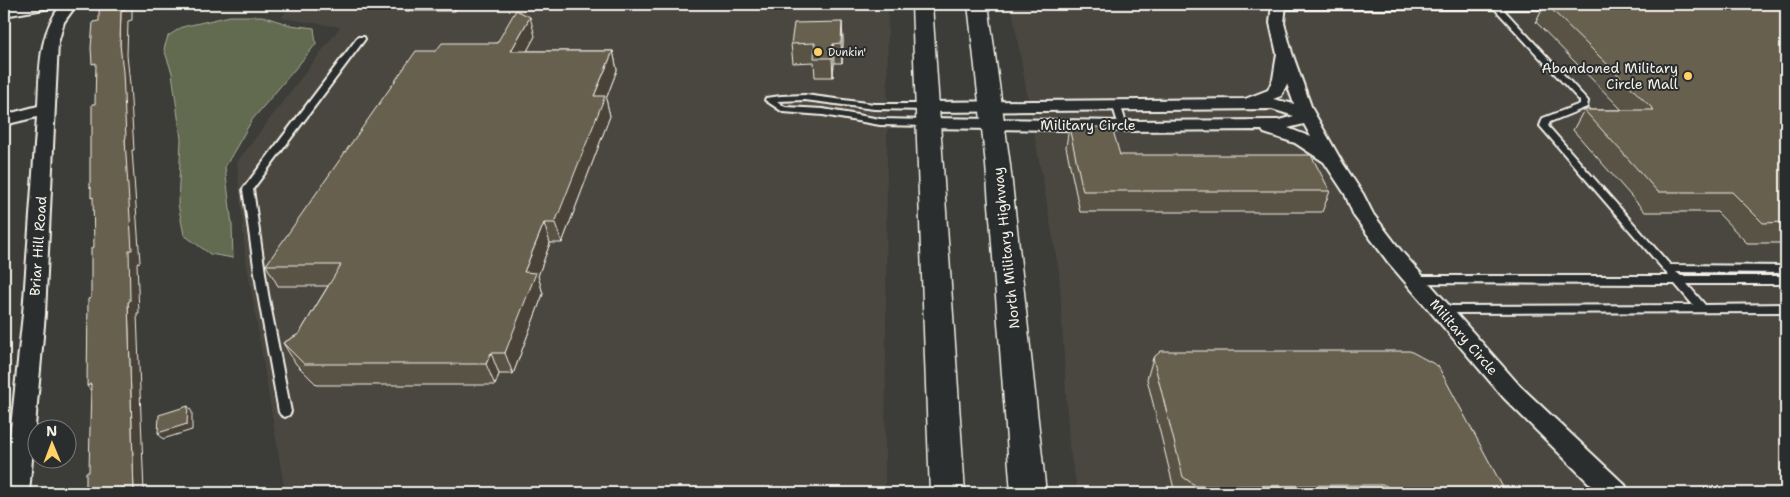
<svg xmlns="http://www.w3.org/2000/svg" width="1790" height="497" viewBox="0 0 1790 497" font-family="'Shantell Sans',sans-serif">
<rect width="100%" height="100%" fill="#3c3c38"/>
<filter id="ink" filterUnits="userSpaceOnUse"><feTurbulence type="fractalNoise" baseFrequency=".02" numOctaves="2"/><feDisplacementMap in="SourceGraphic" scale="10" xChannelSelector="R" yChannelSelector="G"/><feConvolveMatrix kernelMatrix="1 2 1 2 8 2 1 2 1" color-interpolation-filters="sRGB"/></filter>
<g filter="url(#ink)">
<g fill="#49473f">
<polygon points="292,4 888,4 885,493 285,493 245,253 237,162 340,27 281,18"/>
<polygon points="1011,4 1786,4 1786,493 1078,493 1069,447 1059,272"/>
</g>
<polygon fill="#626a50" stroke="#abae9c" points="230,16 262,16 290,25 314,28 316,44 252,120 225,167 232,225 233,258 210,254 184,235 178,204 181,139 172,73 164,49 168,36 182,27"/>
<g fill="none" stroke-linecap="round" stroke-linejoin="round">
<g stroke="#f4f1e8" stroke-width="4">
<g id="lane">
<polygon points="1276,5 1559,5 1560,7 1556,9 1503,9 1588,101 1587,107 1550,122 1548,126 1670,265 1786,266 1786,273 1676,272 1681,276 1786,276 1786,284 1687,284 1705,305 1786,304 1786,312 1437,313 1436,310 1437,307 1441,306 1693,305 1675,284 1411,283 1410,280 1411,277 1415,276 1669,276 1540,126 1543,118 1580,104 1580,101 1495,9 1279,9 1275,7"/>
<polygon points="358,37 364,37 365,39 253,189 268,294 291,412 289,415 285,417 281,415 279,412 258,294 243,189"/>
<polygon points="805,95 874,104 928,104 932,107 928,110 874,109 805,100 777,101 785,107 823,109 880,119 928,120 932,123 928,126 880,125 823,115 783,112 765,100 766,98 781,96"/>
<polygon points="1116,101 1120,104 1127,126 1126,128 1120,128 1119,126 1112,104"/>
</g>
</g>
<g stroke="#f4f1e8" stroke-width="4">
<g id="street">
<polygon points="26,4 57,4 55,7 50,8 4,16 4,8"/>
<path d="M62,4H77L64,22L58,43L45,314L29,493H4L23,314L37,117L4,125V115L38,106C40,70 38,33 62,4Z"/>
<path d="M1272,4H1286L1284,23L1292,53L1312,109L1342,162L1363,194L1373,214L1402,252L1520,386L1625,485L1629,493H1599L1504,398L1388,262L1354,216L1345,194L1324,162L1295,143L1264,133L1262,130L1123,131L929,128L923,127L920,123L923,119L929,118L1123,121L1279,120L1294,116L1272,109L928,112L922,111L920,107L922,103L928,102L1245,99L1268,90L1273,79L1277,54L1270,23ZM1287,84L1294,104L1273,99L1281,96ZM1304,124L1311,137L1288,128Z"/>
</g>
</g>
<g stroke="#f4f1e8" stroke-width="3">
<g id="primary">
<polygon points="912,4 932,4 965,493 930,493"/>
<polygon points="968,4 988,4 1010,165 1046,493 1011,493 986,165"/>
</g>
</g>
<use href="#lane" fill="#2a2d2e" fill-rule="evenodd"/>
<use href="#street" fill="#2a2d2e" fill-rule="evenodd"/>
<use href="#primary" fill="#2a2d2e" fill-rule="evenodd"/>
</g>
<g fill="#595345" stroke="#f4f1e8">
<polygon points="403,4 460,4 455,11 406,11"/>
<polygon points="1545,4 1786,4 1786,243 1747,243 1717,212 1645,212 1573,130 1584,110 1622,110 1536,22"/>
<polygon points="842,22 843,41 842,63 834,63 833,77 815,77 814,62 793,63 791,44"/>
<polygon points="535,36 527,51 613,51 617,70 606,99 610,116 562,243 550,243 538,276 543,294 513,374 499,374 495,385 317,385 296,364 283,343 299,334 328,286 278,286 266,265 436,51 497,43"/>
<polygon points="1069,127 1120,155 1330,191 1322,212 1080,212 1066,147"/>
<polygon points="1153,358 1505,493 1175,493 1147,379"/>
</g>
<g fill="#484338" stroke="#f4f1e8">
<polygon points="126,4 132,4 132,20 128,21 127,55 130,84 134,150 132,150 140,262 137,263 139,314 137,314 144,493 134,493 128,302 125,139 120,44 121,10"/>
<polygon points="453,4 460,4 455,11"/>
<polygon points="530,17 535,36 517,70 511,51"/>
<polygon points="842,22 843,41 842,63 841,43"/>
<polygon points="833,44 834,63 833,77 832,58"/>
<polygon points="613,51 617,70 606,99 610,116 562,243 555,223 594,96"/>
<polygon points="544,223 550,243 538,276 543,294 513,374 505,353 524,272"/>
<polygon points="491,353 499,374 495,385 486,364"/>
<polygon points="91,384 97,398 87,386"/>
<polygon points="188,406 192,412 192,430 163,439 158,433"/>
</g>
<g fill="#676050" stroke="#f4f1e8">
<polygon points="99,4 126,4 126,9 121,10 120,44 123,72 126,138 125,139 132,250 129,250 130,301 128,302 134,493 86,493 86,472 89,472 91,384 87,386 88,299 91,298 91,248 94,247 93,197 91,198 91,187 90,188 90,136 92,136 92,104 95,104 96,63 92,64 91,48 93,22 99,21"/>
<polygon points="1546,4 1786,4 1786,222 1763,223 1732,192 1658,192 1584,110 1654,110"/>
<polygon points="516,10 530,17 511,51 613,51 594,96 605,96 555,223 544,223 524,272 536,273 505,353 491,353 486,364 304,364 283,343 299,334 341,265 266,265 416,51 436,51 442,43 497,43"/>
<polygon points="842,22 841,43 833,44 832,58 814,58 815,43 791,44 794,23"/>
<polygon points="1069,127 1112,127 1120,155 1311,155 1330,191 1083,191"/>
<polygon points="1161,351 1410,351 1438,366 1506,493 1397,493 1385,485 1196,486 1183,477 1153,358"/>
<polygon points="188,406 187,424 158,433 159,415"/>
</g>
</g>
<g fill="#ffd166" stroke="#2a2d2e" stroke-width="2">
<circle cx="818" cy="52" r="5"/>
<circle cx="1688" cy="76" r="5"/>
</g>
<g text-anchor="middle" stroke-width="4" stroke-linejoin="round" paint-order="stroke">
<g font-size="11" fill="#f4f1e8" stroke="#2a2d2e" text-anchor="start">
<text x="828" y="56">Dunkin'</text>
</g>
<g font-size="14" fill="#f4f1e8" stroke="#2a2d2e" text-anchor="end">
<text x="1678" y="73">Abandoned Military<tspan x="1678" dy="16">Circle Mall</tspan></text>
</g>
<g font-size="14" fill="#f4f1e8" stroke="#2a2d2e">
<text x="1088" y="130">Military Circle</text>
<text transform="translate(38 246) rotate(-86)" y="5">Briar Hill Road</text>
<text transform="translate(1006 248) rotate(-96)" y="5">North Military Highway</text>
<text transform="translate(1464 337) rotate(49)" y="5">Military Circle</text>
</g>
</g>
<rect width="1790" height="497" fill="none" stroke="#2a2d2e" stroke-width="20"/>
<rect x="10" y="10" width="1770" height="477" fill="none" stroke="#f4f1e8" stroke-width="2" filter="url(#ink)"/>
<g transform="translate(52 444) rotate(359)"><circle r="24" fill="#2a2d2e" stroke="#7b7b78"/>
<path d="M0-4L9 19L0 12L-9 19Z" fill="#ffd166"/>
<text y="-8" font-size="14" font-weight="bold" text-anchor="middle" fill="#f4f1e8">N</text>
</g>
</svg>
